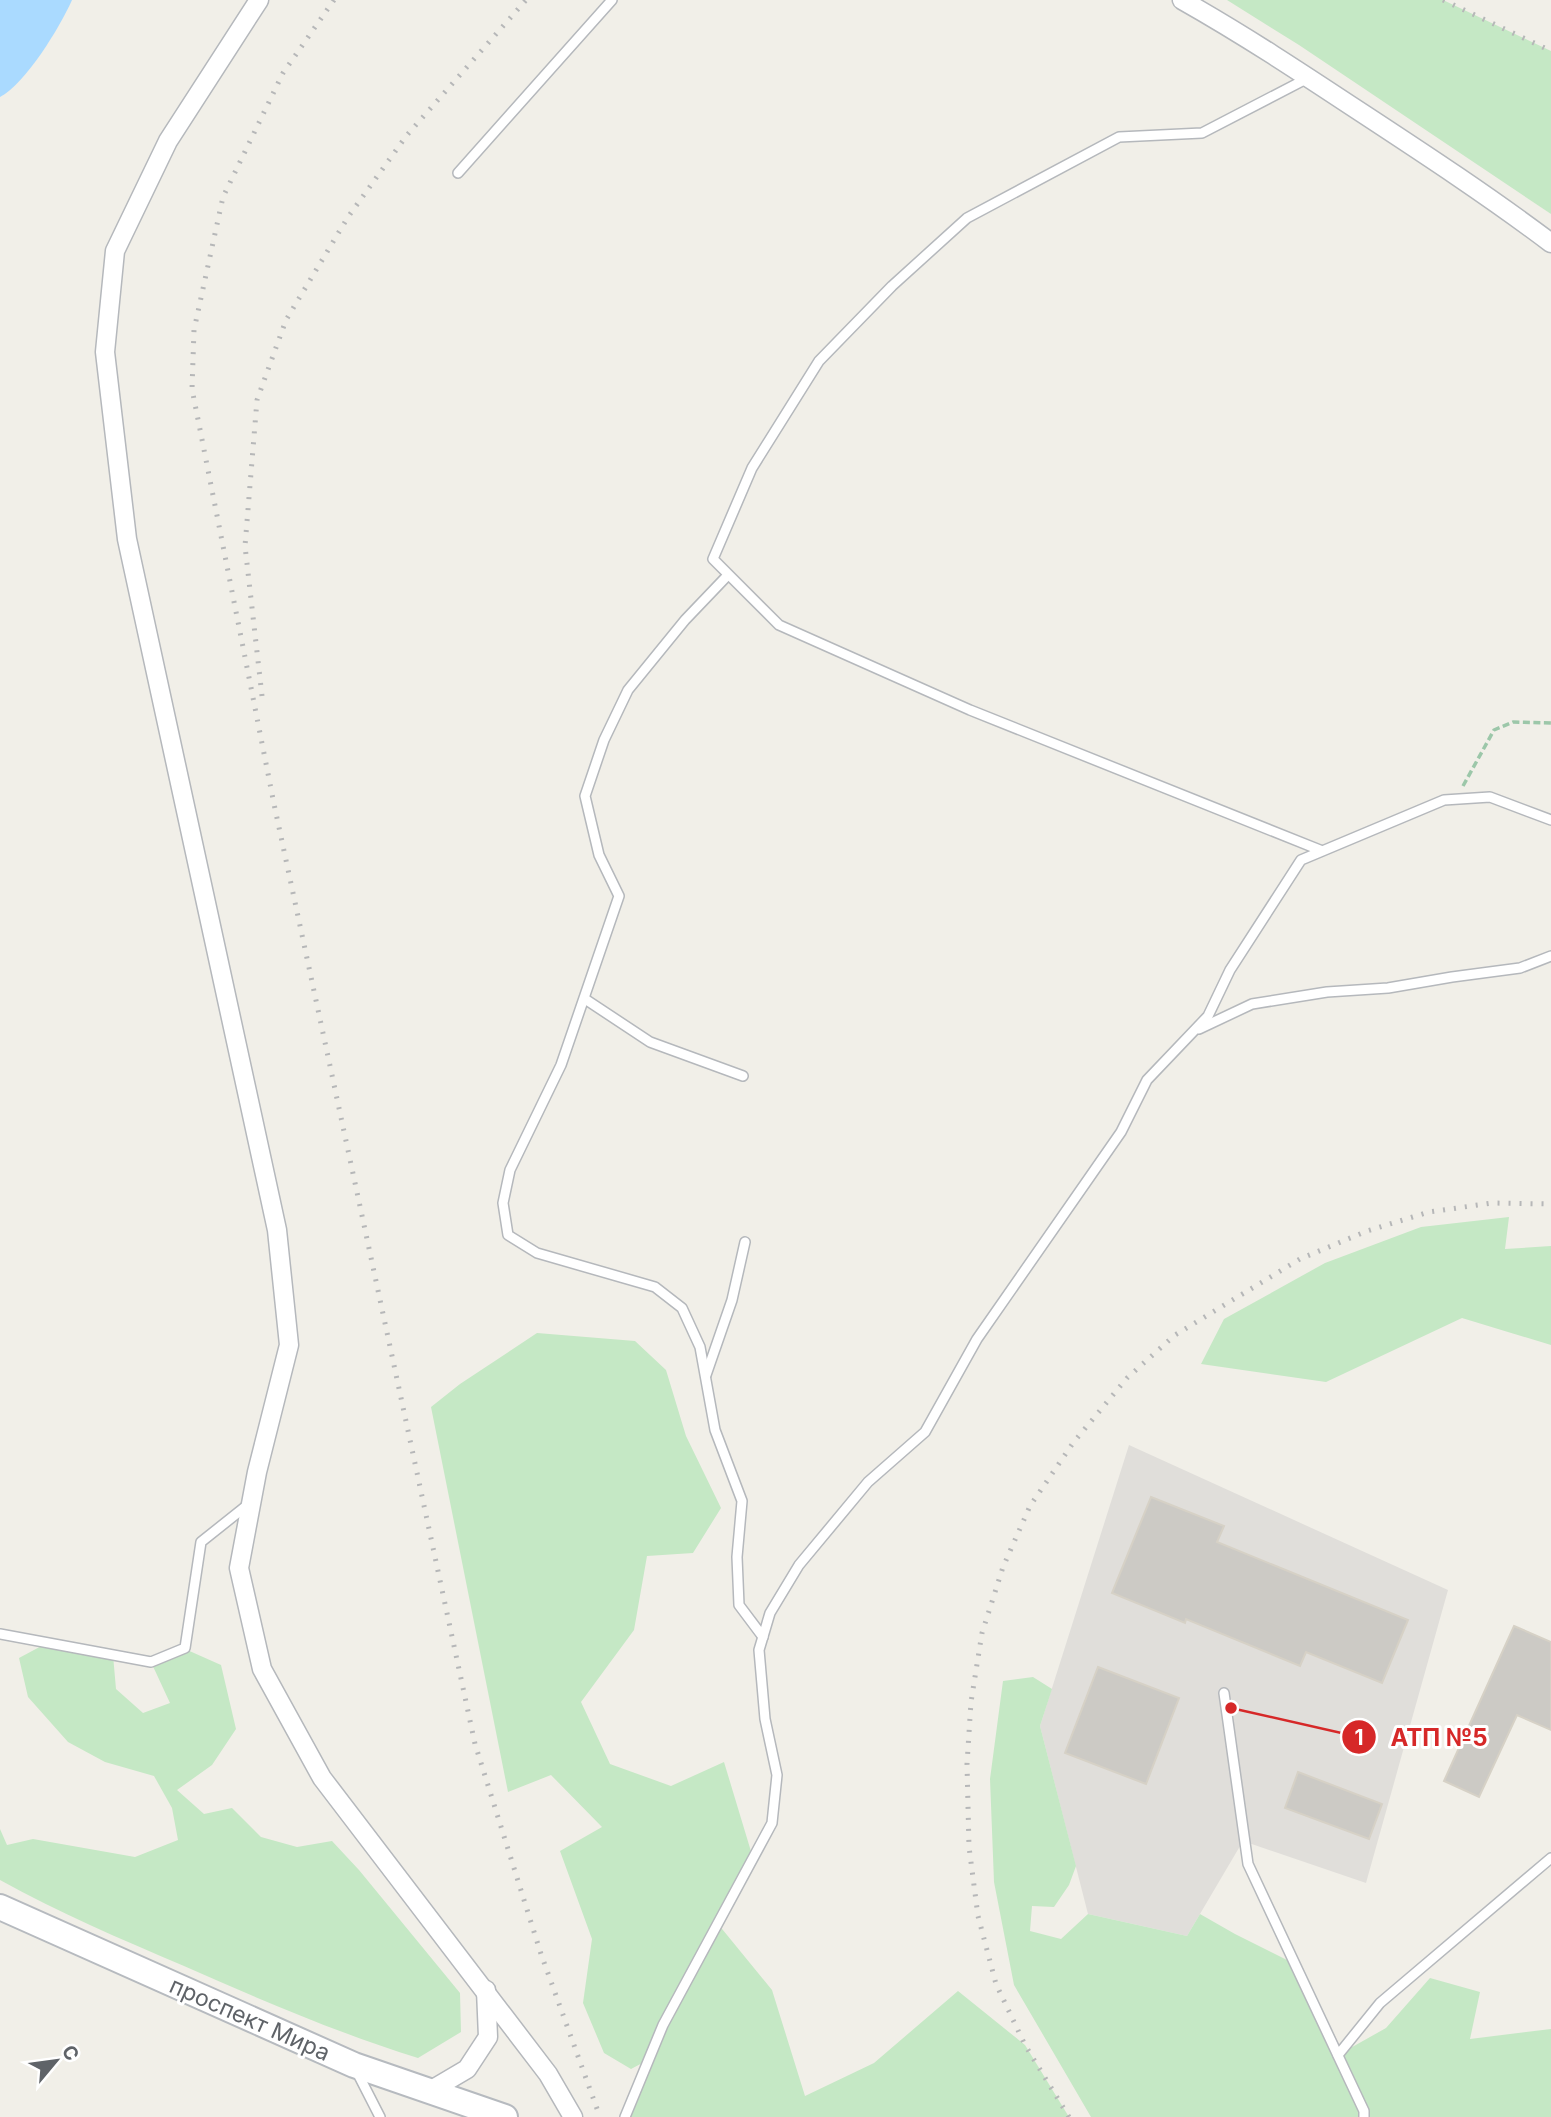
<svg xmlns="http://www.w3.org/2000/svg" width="1551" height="2117" viewBox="0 0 1551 2117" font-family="Inter,sans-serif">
<rect width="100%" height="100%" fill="#f1efe8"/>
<polygon fill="#e0deda" points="1129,1445 1448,1590 1366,1883 1243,1841 1187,1936 1088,1914 1040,1726"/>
<g fill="#c5e8c5">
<polygon points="1227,0 1443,0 1551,51 1551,214 1299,45"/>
<polygon points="1509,1217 1505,1249 1551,1246 1551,1345 1462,1318 1326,1382 1201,1364 1224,1319 1325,1263 1421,1227"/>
<polygon points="537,1333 635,1341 666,1370 686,1436 721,1508 693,1553 647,1556 634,1630 581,1702 610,1764 671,1786 724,1762 753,1858 718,1924 772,1990 805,2096 874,2063 958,1991 1025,2045 1069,2117 628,2117 648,2060 631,2069 604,2053 583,2003 592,1939 560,1851 602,1827 551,1775 508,1792 431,1407 460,1384"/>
<path d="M47,1643L113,1655L116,1689L143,1713L170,1703L151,1662L185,1649L221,1665L236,1729L212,1765L177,1790L204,1814L232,1808L261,1837L297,1847L332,1841L359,1870L460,1993L461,2032L418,2058C338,2033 261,2000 184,1966C121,1939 59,1913 0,1880V1829L7,1845L33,1839L135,1857L178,1840L172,1808L154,1776L105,1762L68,1742L28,1697L19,1658Z"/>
<polygon points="1033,1677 1052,1689 1040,1726 1076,1866 1069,1885 1054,1907 1032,1906 1030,1931 1061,1939 1088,1914 1187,1936 1200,1914 1235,1934 1295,1964 1338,2055 1386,2028 1430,1978 1480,1992 1470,2039 1551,2029 1551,2117 1091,2117 1014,1985 994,1882 990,1779 1003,1681"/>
</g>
<path fill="#aadaff" d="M0,0H72C60,27 26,83 0,97Z"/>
<g fill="#cccac5" stroke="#d6d1c6" stroke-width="2">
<polygon points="1151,1497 1224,1526 1217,1542 1408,1620 1382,1683 1306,1652 1300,1666 1186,1619 1185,1623 1112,1593"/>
<polygon points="1514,1626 1551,1642 1551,1730 1517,1715 1479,1797 1444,1781"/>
<polygon points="1098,1667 1179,1698 1146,1784 1065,1753"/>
<polygon points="1298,1772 1382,1804 1369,1839 1285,1808"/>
</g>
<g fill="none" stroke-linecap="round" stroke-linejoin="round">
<g stroke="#b5b8bc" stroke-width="12">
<g id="service">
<polyline points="1308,78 1202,133 1119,137 967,218 892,286 819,361 752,468 713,559 779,625 970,710 1320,850"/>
<polyline points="458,173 612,0"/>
<polyline points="728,575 685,620 628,690 604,740 585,796 599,855 619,896 561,1065 510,1170 503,1203 508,1235 537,1253 655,1287 682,1308 700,1347 715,1430 742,1501 737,1557 739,1605 763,1637"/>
<polyline points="585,999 650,1042 743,1076"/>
<polyline points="1199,1029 1252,1004 1327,992 1388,988 1452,977 1520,968 1551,956"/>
<polyline points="706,1375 732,1300 745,1242"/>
<polyline points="0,1634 151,1662 185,1648 201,1542 250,1503"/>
<polyline points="1224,1693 1248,1864 1364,2111 1364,2117"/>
<polyline points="1338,2055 1380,2003 1551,1858"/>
<polyline points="357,2072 380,2117"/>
<polyline points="625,2117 663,2025 772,1823 777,1775 765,1719 759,1650 770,1613 799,1565 868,1482 925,1432 977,1339 1121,1132 1147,1080 1208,1016 1230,970 1301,860 1444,800 1490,797 1551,820"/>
</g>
</g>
<g stroke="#b5b8bc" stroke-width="21">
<g id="minor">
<polyline points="259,0 168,141 115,251 105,352 127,539 277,1230 289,1345 257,1472 239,1568 262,1669 322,1778 548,2074 573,2117"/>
<path d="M1182,0C1244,35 1303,74 1362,113C1426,155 1490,197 1551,243"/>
<polyline points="428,2092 467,2069 488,2037 486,1990"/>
</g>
</g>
<g stroke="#b6babf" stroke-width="28">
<polyline id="secondary" points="0,1907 354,2065 505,2117"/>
</g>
<polyline stroke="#9cc7a9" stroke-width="3.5" stroke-dasharray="7 3.5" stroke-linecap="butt" points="1463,786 1494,730 1513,722 1551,723"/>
<use href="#service" stroke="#fff" stroke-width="9"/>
<use href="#minor" stroke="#fff" stroke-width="18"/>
<use href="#secondary" stroke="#fff" stroke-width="24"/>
<g stroke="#b6b7b8" stroke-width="5" stroke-dasharray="2 9" stroke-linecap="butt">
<polyline points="334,0 283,73 223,197 194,330 192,389 274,804 475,1744 541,1954 600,2117"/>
<polyline points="1443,0 1551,51"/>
<polyline points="262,696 245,546 257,400 286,320 348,217 407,135 526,0"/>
<polyline points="1069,2117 1025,2045 996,1984 978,1916 969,1847 967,1764 971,1702 982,1633 1003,1567 1030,1506 1073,1443 1127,1378 1175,1335 1300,1259 1367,1231 1429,1212 1492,1203 1551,1204"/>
</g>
</g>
<g text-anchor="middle" stroke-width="6" stroke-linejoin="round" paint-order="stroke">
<g font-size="23" fill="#5f6368" stroke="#fff">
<text transform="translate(250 2019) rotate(24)" y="8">проспект Мира</text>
</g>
</g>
<path fill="none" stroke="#d62828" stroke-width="2.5" d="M1231 1708L1359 1737"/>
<g fill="#d62828" stroke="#fff" stroke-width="2.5">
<circle cx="1231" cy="1708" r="7"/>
<circle cx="1359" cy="1737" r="18"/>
</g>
<g font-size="21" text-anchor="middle" font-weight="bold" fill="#fff">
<text x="1359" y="1745">1</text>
</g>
<g font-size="24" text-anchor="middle" font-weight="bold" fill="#d62828" stroke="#fff" stroke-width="6" stroke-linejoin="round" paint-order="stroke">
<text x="1439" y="1746">АТП №5</text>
</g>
<g transform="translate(56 2061) rotate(61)" stroke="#ffffff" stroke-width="5" paint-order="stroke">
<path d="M0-5L12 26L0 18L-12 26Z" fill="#5f6368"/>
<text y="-10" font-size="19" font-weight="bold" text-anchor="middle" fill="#5f6368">С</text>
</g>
</svg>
